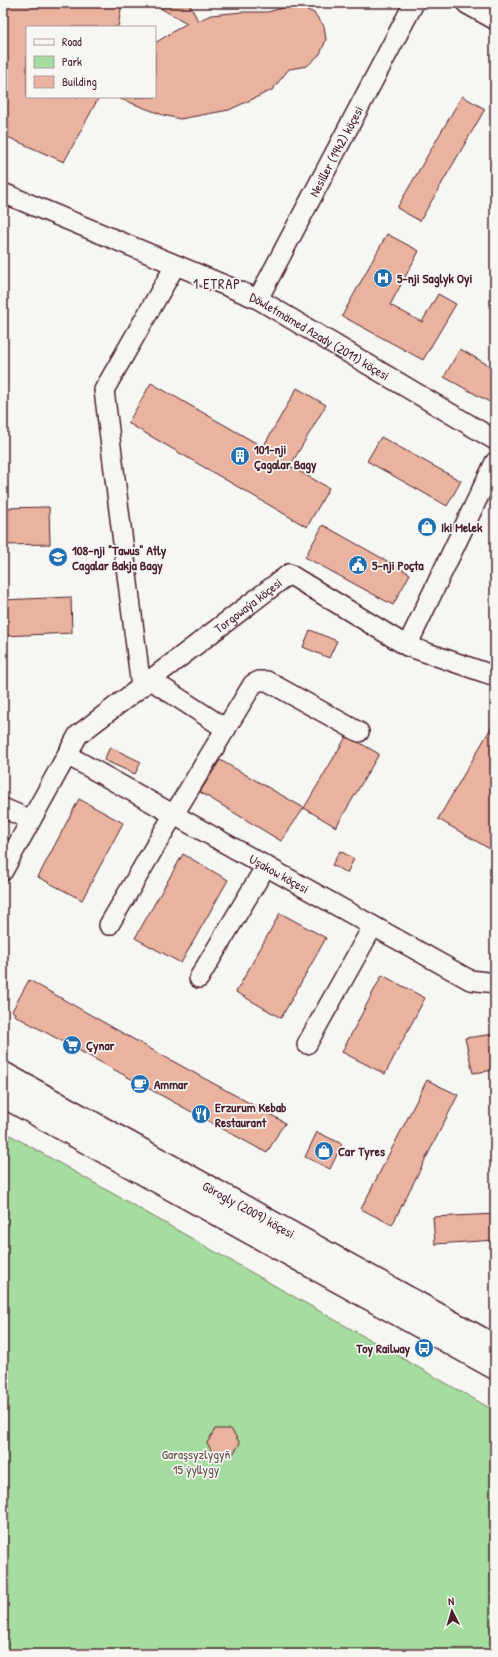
<svg xmlns="http://www.w3.org/2000/svg" width="498" height="1657" viewBox="0 0 498 1657" font-family="'Patrick Hand',sans-serif">
<rect width="100%" height="100%" fill="#f6f6f2"/>
<filter id="ink" filterUnits="userSpaceOnUse"><feTurbulence type="fractalNoise" baseFrequency=".025" numOctaves="2"/><feDisplacementMap in="SourceGraphic" scale="8" xChannelSelector="R" yChannelSelector="G"/><feConvolveMatrix kernelMatrix="1 2 1 2 8 2 1 2 1" color-interpolation-filters="sRGB"/></filter>
<g filter="url(#ink)">
<polygon fill="#a5dc9f" stroke="#787e65" points="3,1131 495,1411 495,1654 3,1654"/>
<g fill="#eab3a0" stroke="#4a1f2b">
<polygon points="3,3 122,3 118,27 27,27 27,97 99,97 64,162 3,135"/>
<polygon points="151,3 189,3 198,21 211,15 242,12 268,12 282,8 299,6 314,13 324,26 326,40 320,54 307,66 289,69 272,90 229,110 180,119 163,115 118,98 155,97 155,43 187,23"/>
<polygon points="462,96 485,109 420,221 397,208"/>
<polygon points="387,234 419,251 390,305 422,322 438,294 456,304 423,360 342,316"/>
<polygon points="460,349 495,369 495,405 444,377"/>
<polygon points="151,383 263,447 297,388 326,405 290,466 329,488 307,527 128,423"/>
<polygon points="381,437 461,481 447,506 367,461"/>
<polygon points="49,507 50,544 3,545 3,508"/>
<polygon points="323,525 410,574 393,605 305,557"/>
<polygon points="71,597 72,633 3,636 3,600"/>
<polygon points="310,630 337,641 329,658 303,647"/>
<polygon points="495,721 495,852 438,819"/>
<polygon points="346,737 360,743 379,754 336,827 304,808"/>
<polygon points="110,747 141,762 135,774 104,760"/>
<polygon points="220,760 304,808 281,841 200,792"/>
<polygon points="79,799 123,823 82,900 38,877"/>
<polygon points="340,851 354,859 347,873 332,865"/>
<polygon points="183,854 228,880 181,963 135,938"/>
<polygon points="280,913 326,938 281,1018 236,992"/>
<polygon points="382,975 425,998 385,1074 342,1052"/>
<polygon points="29,980 156,1052 284,1122 285,1124 280,1130 267,1153 14,1015 15,1013 12,1011"/>
<polygon points="495,1034 495,1070 473,1073 465,1038"/>
<polygon points="427,1080 458,1095 392,1225 361,1209"/>
<polygon points="317,1132 342,1144 330,1169 305,1157"/>
<polygon points="495,1214 495,1240 435,1244 433,1217"/>
<polygon points="215,1429 231,1429 240,1443 231,1457 215,1457 207,1443"/>
</g>
<g fill="none" stroke-linecap="round" stroke-linejoin="round">
<g stroke="#4a1f2b" stroke-width="22">
<g id="minor">
<path id="s1" d="M3,193L258,299L495,440"/>
<path id="s2" d="M258,299L414,3"/>
<polyline points="407,646 495,676"/>
<polyline points="151,680 226,729"/>
<polyline points="141,687 104,390 175,266"/>
<path id="s3" d="M67,755L470,980L495,983"/>
<polyline points="3,808 31,820"/>
<path id="s4" d="M3,871L78,735L289,574L407,646L495,462"/>
<polyline points="109,925 174,814 253,684 259,681 267,681 359,732"/>
<polyline points="199,978 266,866"/>
<polyline points="307,1044 373,926"/>
</g>
</g>
<g stroke="#4a1f2b" stroke-width="25">
<g id="tertiary">
<path id="s5" d="M3,1073L495,1346"/>
<polyline points="3,1096 495,1368"/>
</g>
</g>
<g stroke="#4a1f2b" stroke-width="25">
<polyline id="secondary" points="468,3 495,18"/>
</g>
<use href="#minor" stroke="#f6f6f2" stroke-width="19"/>
<use href="#tertiary" stroke="#f6f6f2" stroke-width="22"/>
<use href="#secondary" stroke="#f6f6f2" stroke-width="22"/>
</g>
</g>
<defs>
<g id="hospital-disc" transform="scale(1)"><circle r="9.5" fill="#1f6fb2" stroke="#f6f6f2"/><path d="M-5-5h3v3.5h4V-5h3V5h-3V1.5h-4V5h-3Z" fill="#fff"/></g>
<g id="building-disc" transform="scale(1)"><circle r="9.5" fill="#1f6fb2" stroke="#f6f6f2"/><path d="M-4-6H4V6H1V3H-1V6H-4ZM-2.5-4.3h1.7v1.8h-1.7ZM.8-4.3h1.7v1.8H.8ZM-2.5-1h1.7V.8h-1.7ZM.8-1h1.7V.8H.8Z" fill="#fff"/></g>
<g id="shop-disc" transform="scale(1)"><circle r="9.5" fill="#1f6fb2" stroke="#f6f6f2"/><path d="M-5-2.5h2.3a2.7 3.5 0 0 1 5.4 0H5L5.5 6h-11ZM-1.5-2.5h3a1.5 2.3 0 0 0-3 0Z" fill="#fff"/></g>
<g id="school-disc" transform="scale(1)"><circle r="9.5" fill="#1f6fb2" stroke="#f6f6f2"/><path d="M0-5L7-2L0 1L-7-2ZM-4 1L0 2.5L4 1V4Q0 6-4 4Z" fill="#fff"/></g>
<g id="civic-disc" transform="scale(1)"><circle r="9.5" fill="#1f6fb2" stroke="#f6f6f2"/><path d="M-.6-6.5H3V-4.5H.6V-3L4-1V1h2V6H-6V1h2V-1L-.6-3ZM-1.2 2.5V6h2.4V2.5Z" fill="#fff"/></g>
<g id="supermarket-disc" transform="scale(1)"><circle r="9.5" fill="#1f6fb2" stroke="#f6f6f2"/><path d="M-6-5.5h2.5l.6 2H6L4.5 2H-2.5L-4.4-4H-6ZM-1.5 3.2a1.3 1.3 0 1 0 .1 0ZM3 3.2a1.3 1.3 0 1 0 .1 0Z" fill="#fff"/></g>
<g id="cafe-disc" transform="scale(1)"><circle r="9.5" fill="#1f6fb2" stroke="#f6f6f2"/><path d="M-5.5-4.5H6V0H3Q3 3.5 0 3.5H-2.5Q-5.5 3.5-5.5 0ZM3-3.2v2h1.7v-2ZM-6 4.5H4V6H-6Z" fill="#fff"/></g>
<g id="restaurant-disc" transform="scale(1)"><circle r="9.5" fill="#1f6fb2" stroke="#f6f6f2"/><path d="M-5-6h1v4h1v-4h1v4h1v-4h1v5L-1.5 .5V6h-2V.5L-5-1ZM5-6V6H3V1.5H1.5Q1.5-4 5-6Z" fill="#fff"/></g>
<g id="bus-disc" transform="scale(1)"><circle r="9.5" fill="#1f6fb2" stroke="#f6f6f2"/><path d="M-5-6H5V4H4V6H2V4H-2V6H-4V4H-5ZM-3.5-4V0h7V-4ZM-3.5 1.2v1.5H-2V1.2ZM2 1.2v1.5H3.5V1.2Z" fill="#fff"/></g>
</defs>
<g fill-rule="evenodd">
<use href="#hospital-disc" x="383" y="278"/>
<use href="#building-disc" x="240" y="456"/>
<use href="#shop-disc" x="427" y="527"/>
<use href="#school-disc" x="58" y="557"/>
<use href="#civic-disc" x="358" y="565"/>
<use href="#supermarket-disc" x="72" y="1045"/>
<use href="#cafe-disc" x="140" y="1084"/>
<use href="#restaurant-disc" x="201" y="1114"/>
<use href="#shop-disc" x="324" y="1151"/>
<use href="#bus-disc" x="424" y="1348"/>
</g>
<g text-anchor="middle" stroke-width="3.5" stroke-linejoin="round" paint-order="stroke">
<g font-size="13" fill="#4a1f2b" stroke="#f6f6f2">
<text dy="5" stroke="none"><textPath href="#s2" startOffset="167">Nesiller (1942) köçesi</textPath></text>
<text dy="5" stroke="none"><textPath href="#s1" startOffset="348">Döwletmämed Azady (2011) köçesi</textPath></text>
<text dy="5" stroke="none"><textPath href="#s4" startOffset="369">Torgowaýa köçesi</textPath></text>
<text dy="5" stroke="none"><textPath href="#s3" startOffset="243">Uşakow köçesi</textPath></text>
<text dy="5" stroke="none"><textPath href="#s5" startOffset="281">Görogly (2009) köçesi</textPath></text>
</g>
<g font-size="13" font-weight="bold" fill="#4a1f2b" stroke="#f6f6f2" text-anchor="start">
<text x="397" y="283">5-nji Saglyk Oyi</text>
<text x="254" y="454">101-nji<tspan x="254" dy="15">Çagalar Bagy</tspan></text>
<text x="441" y="532">Iki Melek</text>
<text x="72" y="555">108-nji "Tawus" Atly<tspan x="72" dy="15">Cagalar Bakja Bagy</tspan></text>
<text x="372" y="570">5-nji Poçta</text>
<text x="86" y="1050">Çynar</text>
<text x="154" y="1089">Ammar</text>
<text x="215" y="1112">Erzurum Kebab<tspan x="215" dy="15">Restaurant</tspan></text>
<text x="338" y="1156">Car Tyres</text>
<text x="410" y="1353" text-anchor="end">Toy Railway</text>
</g>
<g font-size="13" fill="#614e48" stroke="#f6f6f2">
<text x="196" y="1459">Garaşsyzlygyň<tspan x="196" dy="15">15 ýyllygy</tspan></text>
</g>
<g font-size="14" letter-spacing="1" fill="#4a1f2b" stroke="#f6f6f2">
<text x="217" y="289">1 ETRAP</text>
</g>
</g>
<rect width="498" height="1657" fill="none" stroke="#f6f6f2" stroke-width="16"/>
<rect x="8" y="8" width="482" height="1641" fill="none" stroke="#4a1f2b" stroke-width="1.5" filter="url(#ink)"/>
<rect x="26" y="26" width="130" height="72" fill="#f6f6f2" stroke="#b1a0a2"/>
<rect x="34" y="39" width="20" height="6" fill="#f6f6f2" stroke="#b1a0a2"/>
<text x="62" y="46" font-size="12" fill="#4a1f2b">Road</text>
<rect x="34" y="56" width="20" height="12" fill="#a5dc9f" stroke="#b1a0a2"/>
<text x="62" y="66" font-size="12" fill="#4a1f2b">Park</text>
<rect x="34" y="76" width="20" height="12" fill="#eab3a0" stroke="#b1a0a2"/>
<text x="62" y="86" font-size="12" fill="#4a1f2b">Building</text>
<g transform="translate(452 1611) rotate(355)" stroke="#f6f6f2" stroke-width="3" paint-order="stroke">
<path d="M0-3L7 15L0 10L-7 15Z" fill="#4a1f2b"/>
<text y="-6" font-size="11" font-weight="bold" text-anchor="middle" fill="#4a1f2b">N</text>
</g>
</svg>
